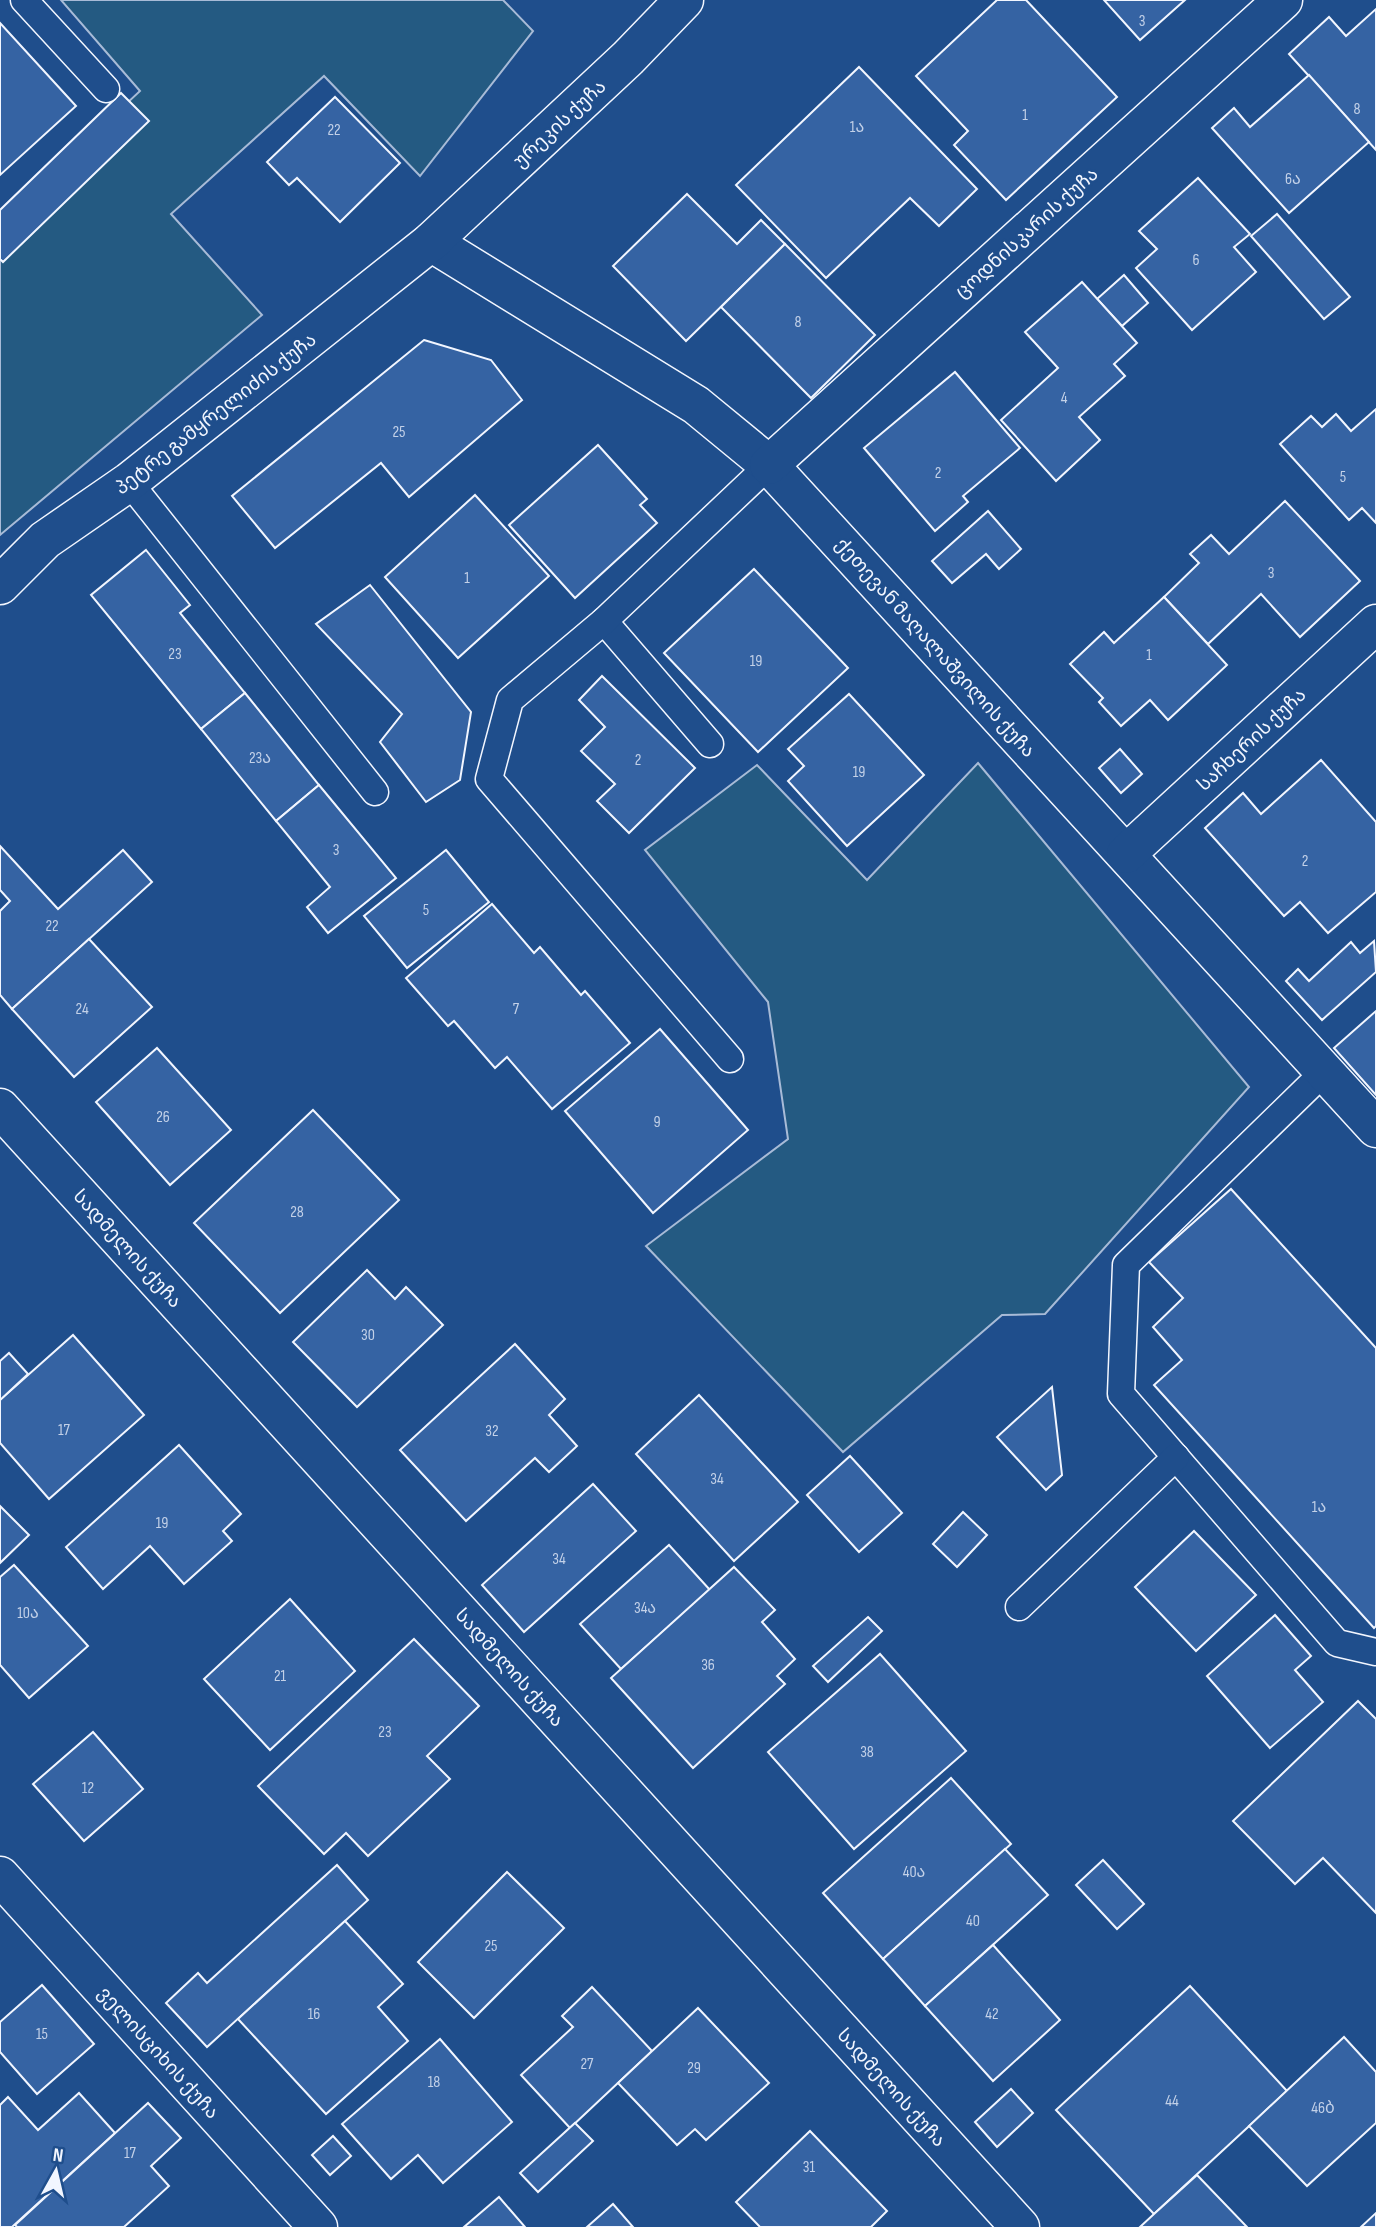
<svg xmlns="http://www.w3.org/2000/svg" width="1376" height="2227" viewBox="0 0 1376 2227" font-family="'Sofia Sans Condensed','Noto Sans Georgian',sans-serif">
<rect width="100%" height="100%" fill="#1f4e8c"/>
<g fill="#245a82" stroke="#a8bbd7" stroke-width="2">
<polygon points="61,0 503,0 533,31 420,176 324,76 171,214 262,315 0,535 0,222 140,91"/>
<polygon points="978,763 1249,1087 1045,1314 1002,1315 843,1452 646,1246 788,1139 768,1002 645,850 757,765 867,880"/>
</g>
<g fill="#3563a3" stroke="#f2f6ff" stroke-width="2">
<polygon points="997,0 1026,0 1117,97 1006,200 954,145 968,131 916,76"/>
<polygon points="1104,0 1185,0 1140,40"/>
<polygon points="1376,9 1376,150 1289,54 1329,17 1346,36"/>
<polygon points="0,23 76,106 0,175"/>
<polygon points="859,67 977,189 939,226 910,198 826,278 736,185"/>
<polygon points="1309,75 1369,142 1289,213 1212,128 1234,108 1250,127"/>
<polygon points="121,93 149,121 3,262 0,259 0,210"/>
<polygon points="335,97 400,163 340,222 297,178 289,185 267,162"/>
<polygon points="1198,178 1250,234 1234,247 1256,272 1192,330 1136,268 1157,249 1139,231"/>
<polygon points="687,194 737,244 761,220 785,244 686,341 613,266"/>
<polygon points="1277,214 1350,297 1324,319 1251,236"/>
<polygon points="785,244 875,335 811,398 721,307"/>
<polygon points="1124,275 1148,303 1122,326 1097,299"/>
<polygon points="1082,282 1137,343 1114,364 1125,376 1079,417 1100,440 1056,481 1001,420 1058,368 1025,332"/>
<polygon points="424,340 491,360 522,400 409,497 381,463 275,548 232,496"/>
<polygon points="955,372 1020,448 963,496 968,502 935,531 864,448"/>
<polygon points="1376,409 1376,523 1362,508 1349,520 1280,444 1311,416 1322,427 1336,414 1351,431"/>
<polygon points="598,445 647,499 640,505 657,523 575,598 509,525"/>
<polygon points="475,495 549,576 458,658 385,577"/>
<polygon points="1285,501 1360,581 1300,637 1261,594 1208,644 1164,597 1199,563 1190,554 1211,535 1229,554"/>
<polygon points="988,511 1021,549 999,569 986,554 952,583 932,561"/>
<polygon points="146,550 190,605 180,613 245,693 201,729 91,595"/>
<polygon points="754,569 848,668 758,752 664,653"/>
<polygon points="370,585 471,712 460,780 426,802 380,742 402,714 316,624"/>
<polygon points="1164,597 1227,665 1168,720 1150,700 1121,726 1099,702 1103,698 1070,664 1104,632 1114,643"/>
<polygon points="602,676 695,768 629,833 597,801 615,784 581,751 605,727 579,700"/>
<polygon points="245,693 319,785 276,821 201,729"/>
<polygon points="849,694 924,775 847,846 788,781 804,766 788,749"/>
<polygon points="1120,749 1142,774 1121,793 1099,768"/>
<polygon points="1321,760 1376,822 1376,892 1328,933 1300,902 1284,916 1205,828 1243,793 1261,814"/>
<polygon points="319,785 396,878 328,933 307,907 330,887 276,821"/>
<polygon points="0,846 58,909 123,850 152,882 12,1009 0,995 0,911 10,901 0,890"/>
<polygon points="446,850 489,902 407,968 364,916"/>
<polygon points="492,904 534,953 540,947 581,995 585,991 630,1043 552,1109 507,1057 495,1068 454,1021 448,1026 406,978"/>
<polygon points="89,939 152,1007 74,1077 12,1009"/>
<polygon points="1374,941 1376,972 1322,1020 1286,981 1298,969 1309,981 1351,942 1360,953"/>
<polygon points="1376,1011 1376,1095 1334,1048"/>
<polygon points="660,1029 748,1130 653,1213 565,1111"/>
<polygon points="157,1048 231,1130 170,1185 96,1102"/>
<polygon points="313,1110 399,1200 280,1313 194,1223"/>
<polygon points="1231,1189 1376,1348 1376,1626 1374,1628 1154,1385 1182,1360 1153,1327 1183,1298 1149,1262"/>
<polygon points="367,1270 395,1299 406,1287 443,1325 357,1407 293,1342"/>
<polygon points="73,1335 144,1415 49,1499 0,1443 0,1400"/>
<polygon points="515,1344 565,1399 549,1415 577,1446 549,1472 535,1458 466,1521 400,1450"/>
<polygon points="9,1353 28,1374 0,1400 0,1361"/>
<polygon points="1052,1387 1062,1475 1046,1490 997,1437"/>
<polygon points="699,1395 798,1502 734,1561 636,1454"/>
<polygon points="179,1445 241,1514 223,1531 232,1541 184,1584 150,1546 103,1589 66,1547"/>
<polygon points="850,1456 902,1513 859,1552 807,1495"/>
<polygon points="593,1484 636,1531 524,1632 482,1585"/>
<polygon points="0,1506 29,1535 0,1563"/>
<polygon points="963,1512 987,1535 957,1567 933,1544"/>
<polygon points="1194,1531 1256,1595 1196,1651 1135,1587"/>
<polygon points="669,1545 710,1590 621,1669 580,1624"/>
<polygon points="14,1565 88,1646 29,1698 0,1665 0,1577"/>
<polygon points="734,1567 775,1610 762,1622 795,1659 777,1676 785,1684 693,1768 611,1678"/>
<polygon points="290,1599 355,1671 270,1750 204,1679"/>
<polygon points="1275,1615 1311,1656 1295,1670 1323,1702 1270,1748 1207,1676"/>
<polygon points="868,1617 882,1631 828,1682 813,1666"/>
<polygon points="414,1639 479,1706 427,1756 450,1779 368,1856 346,1833 324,1854 258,1786"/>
<polygon points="880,1654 966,1751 854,1849 768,1752"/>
<polygon points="1358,1701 1376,1719 1376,1913 1323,1858 1295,1884 1233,1821"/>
<polygon points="93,1732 143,1789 84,1841 33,1784"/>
<polygon points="951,1778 1011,1844 883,1959 823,1893"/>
<polygon points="1005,1849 1048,1895 925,2006 883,1959"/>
<polygon points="1103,1860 1144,1904 1117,1929 1076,1885"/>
<polygon points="337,1865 368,1900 207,2047 166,2003 198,1973 207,1983"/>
<polygon points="507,1872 564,1928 474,2018 418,1962"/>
<polygon points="345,1921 403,1984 378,2007 408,2041 326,2114 238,2019"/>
<polygon points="993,1945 1060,2020 993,2081 925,2006"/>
<polygon points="42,1985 94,2044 37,2094 0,2052 0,2022"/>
<polygon points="1190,1986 1287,2091 1154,2214 1056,2110"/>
<polygon points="592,1987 652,2051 570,2128 521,2075 573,2027 562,2016"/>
<polygon points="698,2008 769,2083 706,2140 695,2129 677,2145 618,2083"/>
<polygon points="1344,2037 1376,2072 1376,2123 1307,2186 1249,2126"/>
<polygon points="440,2039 512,2122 443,2183 418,2155 391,2179 342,2124"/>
<polygon points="1011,2089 1033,2113 997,2147 975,2122"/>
<polygon points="79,2093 115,2133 12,2227 0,2227 0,2105 8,2097 38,2130"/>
<polygon points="148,2103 181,2138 151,2166 169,2186 124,2227 17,2227 15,2225"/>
<polygon points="575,2123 593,2141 538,2192 520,2173"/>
<polygon points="810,2131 887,2211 871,2227 760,2227 736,2202"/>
<polygon points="333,2136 351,2156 330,2175 312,2155"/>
<polygon points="1197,2175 1247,2227 1140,2227 1154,2214"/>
<polygon points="499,2197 525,2227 464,2227"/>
<polygon points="613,2204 633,2227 587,2227"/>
<polygon points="1376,2213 1376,2227 1361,2227"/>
</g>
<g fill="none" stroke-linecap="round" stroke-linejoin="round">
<g stroke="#f2f6ff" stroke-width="29">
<g id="lane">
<polyline points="24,0 106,89"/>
<polyline points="129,482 375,792"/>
<polyline points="604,621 710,744"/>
<polyline points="730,1059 489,779 510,700 604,621 769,465"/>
<polyline points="1324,1072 1126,1265 1121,1394 1337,1643 1376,1652"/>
<polyline points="1019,1607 1176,1457"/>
</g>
</g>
<g stroke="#f2f6ff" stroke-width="41">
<g id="street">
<polyline points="431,242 696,405 769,465 1376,1128"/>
<polyline points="769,465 1283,0"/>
<polyline points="1126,854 1376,624"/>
<polyline points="0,1108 1020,2227"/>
<polyline points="0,1876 318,2227"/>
</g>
</g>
<g stroke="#f2f6ff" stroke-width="41">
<polyline id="secondary" points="0,585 45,540 129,482 431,242 628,58 684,0"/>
</g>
<use href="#lane" stroke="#1f4e8c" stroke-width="26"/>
<use href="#street" stroke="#1f4e8c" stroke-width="38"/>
<use href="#secondary" stroke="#1f4e8c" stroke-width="38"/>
</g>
<g text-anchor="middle" stroke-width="5" stroke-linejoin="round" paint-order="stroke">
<g font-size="16" fill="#c3d1e8">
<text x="1142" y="26">3</text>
<text x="1357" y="114">8</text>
<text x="1025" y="120">1</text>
<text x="857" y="132">1ა</text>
<text x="334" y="135">22</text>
<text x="1293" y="184">6ა</text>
<text x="1196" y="265">6</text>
<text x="798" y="327">8</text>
<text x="1064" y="403">4</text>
<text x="399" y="437">25</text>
<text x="938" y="478">2</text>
<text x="1343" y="482">5</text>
<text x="1271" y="578">3</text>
<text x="467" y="583">1</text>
<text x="175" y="659">23</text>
<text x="1149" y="660">1</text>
<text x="756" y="666">19</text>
<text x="260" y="763">23ა</text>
<text x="638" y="765">2</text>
<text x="859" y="777">19</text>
<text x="336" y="855">3</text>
<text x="1305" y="866">2</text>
<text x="426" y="915">5</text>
<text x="52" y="931">22</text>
<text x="82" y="1014">24</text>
<text x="516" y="1014">7</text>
<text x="163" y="1122">26</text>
<text x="657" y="1127">9</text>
<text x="297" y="1217">28</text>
<text x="368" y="1340">30</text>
<text x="64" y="1435">17</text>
<text x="492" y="1436">32</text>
<text x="717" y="1484">34</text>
<text x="1319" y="1512">1ა</text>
<text x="162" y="1528">19</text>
<text x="559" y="1564">34</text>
<text x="645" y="1613">34ა</text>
<text x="28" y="1618">10ა</text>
<text x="708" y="1670">36</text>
<text x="280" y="1681">21</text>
<text x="385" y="1737">23</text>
<text x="867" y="1757">38</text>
<text x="88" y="1793">12</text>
<text x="914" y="1877">40ა</text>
<text x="973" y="1926">40</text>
<text x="491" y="1951">25</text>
<text x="314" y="2019">16</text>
<text x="992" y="2019">42</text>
<text x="42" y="2039">15</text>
<text x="587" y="2069">27</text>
<text x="694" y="2073">29</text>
<text x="434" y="2087">18</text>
<text x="1172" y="2106">44</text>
<text x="1323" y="2113">46ბ</text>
<text x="130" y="2158">17</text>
<text x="809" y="2172">31</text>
</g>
<g font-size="19" fill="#f2f6ff" stroke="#1f4e8c">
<text transform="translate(559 123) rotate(-43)" y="7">ურეკის ქუჩა</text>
<text transform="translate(1026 232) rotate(-42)" y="7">ცოდნისკარის ქუჩა</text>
<text transform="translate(215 413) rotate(-38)" y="7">პეტრე გამყრელიძის ქუჩა</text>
<text transform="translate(936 647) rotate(48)" y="7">ქეთევან მაღალაშვილის ქუჩა</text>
<text transform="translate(1251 739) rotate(-43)" y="7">საჩხერის ქუჩა</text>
<text transform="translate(128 1248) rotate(48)" y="7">სადმელის ქუჩა</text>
<text transform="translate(510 1667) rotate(48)" y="7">სადმელის ქუჩა</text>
<text transform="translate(159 2052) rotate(48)" y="7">ველისციხის ქუჩა</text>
<text transform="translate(892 2087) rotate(48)" y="7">სადმელის ქუჩა</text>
</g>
</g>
<g transform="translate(56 2171) rotate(8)" stroke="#1f4e8c" stroke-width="5" paint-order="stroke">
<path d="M0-5L12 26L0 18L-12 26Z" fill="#f2f6ff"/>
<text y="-10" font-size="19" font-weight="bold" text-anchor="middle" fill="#f2f6ff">N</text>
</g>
</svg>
